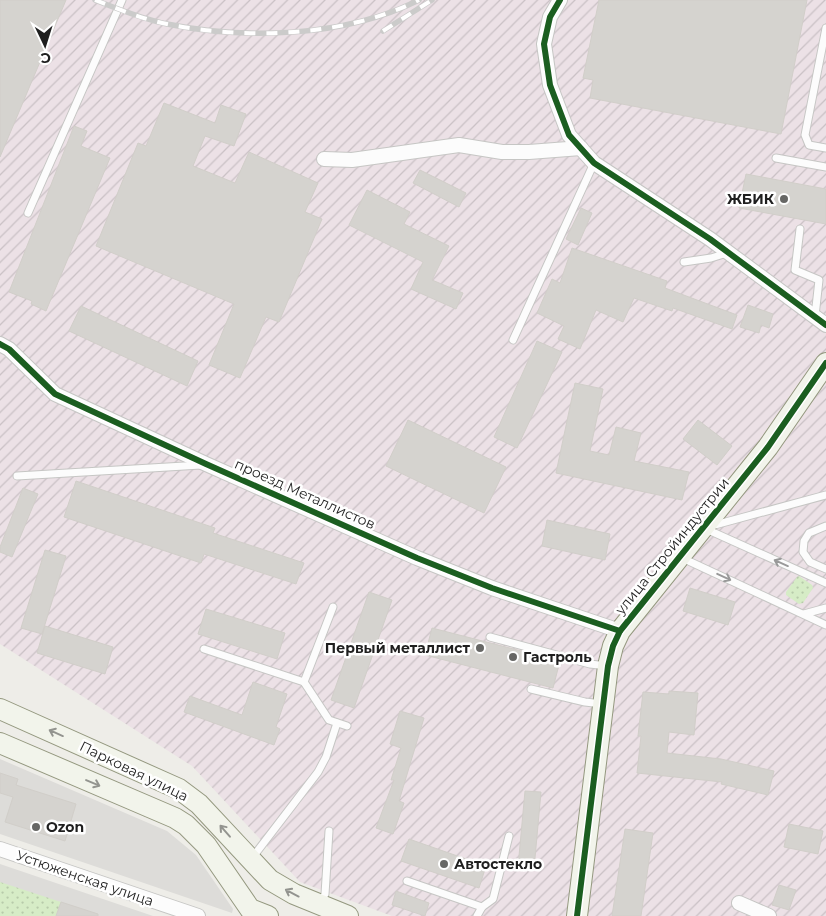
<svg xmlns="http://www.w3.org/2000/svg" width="826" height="916" viewBox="0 0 826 916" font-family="Montserrat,sans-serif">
<defs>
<pattern id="industrial-furrows" width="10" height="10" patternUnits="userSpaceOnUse" patternTransform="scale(1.25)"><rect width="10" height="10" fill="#ece1e6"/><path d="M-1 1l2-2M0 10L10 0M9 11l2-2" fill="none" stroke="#cac1c5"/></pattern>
<pattern id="grass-dots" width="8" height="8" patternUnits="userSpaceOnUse" patternTransform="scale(1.25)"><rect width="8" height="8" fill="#d6ecc6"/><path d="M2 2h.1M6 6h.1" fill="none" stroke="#b7caaa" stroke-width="1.8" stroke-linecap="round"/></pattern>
</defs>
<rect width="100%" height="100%" fill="#eeede8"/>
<g fill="#dddcd9">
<polygon points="0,759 167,831 196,855 233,909 232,913 0,834"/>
<polygon points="0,864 153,916 0,916"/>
</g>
<polygon fill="url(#industrial-furrows)" points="0,0 826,0 826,916 392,916 300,882 192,766 0,644"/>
<g fill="url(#grass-dots)">
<polygon points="799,576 812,585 813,588 803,603 799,604 786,595 786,592 797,577"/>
<polygon points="0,882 61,902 56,916 0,916"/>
</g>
<g fill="#d5d3cf" stroke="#d1cec9">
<polygon points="0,0 66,0 0,157"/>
<polygon points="599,0 807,0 781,134 590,98 593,80 583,78"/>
<polygon points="164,103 215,123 221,105 246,114 234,146 205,136 193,166 235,183 249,152 318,183 305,212 322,219 279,322 266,317 240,378 209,365 234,304 96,246 138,143 146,146"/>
<polygon points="74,126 87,131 81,146 110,158 46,311 31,304 32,301 9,292"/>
<polygon points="420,170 466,193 459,207 413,183"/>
<polygon points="746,174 826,189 826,224 739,208"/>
<polygon points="367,190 410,212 404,224 449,246 432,280 463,293 456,309 411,289 423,262 349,225"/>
<polygon points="581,208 592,213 578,245 566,239"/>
<polygon points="572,248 667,281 665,288 737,315 732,329 673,308 672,311 634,298 623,322 596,310 580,349 558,339 564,326 537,313 552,279 560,283"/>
<polygon points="748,305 773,314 769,328 761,325 759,333 740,327"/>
<polygon points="81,306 198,361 187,386 69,331"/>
<polygon points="537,341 562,352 517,448 494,437"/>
<polygon points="575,383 603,389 590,451 609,455 616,427 641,433 634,461 689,472 682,500 556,473"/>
<polygon points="408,420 506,467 484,513 386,466"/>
<polygon points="698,420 732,446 717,465 683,439"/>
<polygon points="76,481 215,528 213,533 304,563 296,584 204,554 201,563 64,517"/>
<polygon points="23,488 38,494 12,557 0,552 0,547"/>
<polygon points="547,520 610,534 605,560 542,546"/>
<polygon points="45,550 66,556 42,634 21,628"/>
<polygon points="690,588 735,602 728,625 683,611"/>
<polygon points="369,592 392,600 354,708 331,700"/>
<polygon points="206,609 285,633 277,659 198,634"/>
<polygon points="45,626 113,647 105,674 37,653"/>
<polygon points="432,628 560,661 553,688 425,655"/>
<polygon points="253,682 287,694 276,727 280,729 274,745 184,712 190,696 242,715"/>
<polygon points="669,691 698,693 694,735 669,732 667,753 721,759 774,771 768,795 721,784 722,782 637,773 641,736 638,736 643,692 669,694"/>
<polygon points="400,711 424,718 399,801 404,803 393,834 376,828 394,780 391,780 401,748 390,744"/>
<polygon points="0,773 18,779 16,785 76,804 65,841 5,822 13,797 0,793"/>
<polygon points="525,791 541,792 534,869 518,867"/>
<polygon points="789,824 823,831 818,854 784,847"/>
<polygon points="625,829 653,833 641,916 612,916"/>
<polygon points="409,839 486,866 479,888 401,861"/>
<polygon points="779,885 796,890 789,910 772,905"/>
<polygon points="396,891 429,903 425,916 392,905"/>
<polygon points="61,902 98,914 98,916 56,916"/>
</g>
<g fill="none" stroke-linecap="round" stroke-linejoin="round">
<g stroke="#c6c6c4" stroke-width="9">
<g id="lane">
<polyline points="826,28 805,135 809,145 826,148"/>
<polyline points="776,158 826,167"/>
<polyline points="28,213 122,0"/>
<polyline points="800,229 795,270 819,280 815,316"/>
<polyline points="684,262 711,258 727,253"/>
<polyline points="513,340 594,163"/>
<polyline points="17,476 201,465"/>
<polyline points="711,526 826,495"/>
<polyline points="826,526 809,533 804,541 803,552 810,562 826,569"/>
<polyline points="706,529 826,583"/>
<polyline points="680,557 826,625"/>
<polyline points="804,614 826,608"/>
<polyline points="490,637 590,664 607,666"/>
<polyline points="204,649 304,682 329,720 347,726"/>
<polyline points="304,682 333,607"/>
<polyline points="531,689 585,702 602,704"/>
<polyline points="252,858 318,772 326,757 337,723"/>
<polyline points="407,881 482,907 477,916"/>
<polyline points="321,902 325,894 329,831"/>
<polyline points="482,907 493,899 509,836"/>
</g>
</g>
<g stroke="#c6c6c4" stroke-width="16">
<g id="street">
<polyline points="560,0 550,17 544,44 550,85 569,135 594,163 710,239 826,325"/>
<polyline points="324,159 352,160 459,145 502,152 529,152 581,148"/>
<polyline points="0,344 9,349 55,394 206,464 417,558 492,588 620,631"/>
<polyline points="0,849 198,916"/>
<polyline points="739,903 769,916"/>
</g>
</g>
<g stroke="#94987f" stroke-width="22">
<g id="secondary">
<polyline points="0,709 179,789 199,804 270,880 294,894 348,916"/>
<polyline points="0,743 175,818 186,825 206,845 250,909 268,916"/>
<polyline points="577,916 608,666 613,646 620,631 768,447 826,363"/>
</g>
</g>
<use href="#lane" stroke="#fcfcfc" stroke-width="7"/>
<use href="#street" stroke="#fcfcfc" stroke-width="14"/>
<use href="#secondary" stroke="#f2f4eb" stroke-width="20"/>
<g stroke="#cbcbca" stroke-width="5.5">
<g id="rail">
<path d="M95,0C118,9 142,19 167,24C247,40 345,37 419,0"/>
<polyline points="383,31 432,0"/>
</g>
</g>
<use href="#rail" stroke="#fff" stroke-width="4" stroke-dasharray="11" stroke-linecap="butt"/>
<g stroke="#fff" stroke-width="9">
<g id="cycleway">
<polyline points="560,0 550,17 544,44 550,85 569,135 594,163 710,239 826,325"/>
<polyline points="0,344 9,349 55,394 206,464 417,558 492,588 620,631"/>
<polyline points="577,916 608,666 613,646 620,631 768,447 826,363"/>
</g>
</g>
<use href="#cycleway" stroke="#1b5e20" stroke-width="6"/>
</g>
<defs><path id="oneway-shaft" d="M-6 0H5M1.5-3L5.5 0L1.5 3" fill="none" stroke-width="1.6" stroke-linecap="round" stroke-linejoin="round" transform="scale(1.25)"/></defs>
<g stroke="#999">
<use href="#oneway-shaft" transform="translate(781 563) rotate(-156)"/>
<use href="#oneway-shaft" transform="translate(724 577) rotate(25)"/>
</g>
<g stroke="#93948f">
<use href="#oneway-shaft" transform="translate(56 733) rotate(-156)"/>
<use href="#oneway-shaft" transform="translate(93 783) rotate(23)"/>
<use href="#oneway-shaft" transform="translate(225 831) rotate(-131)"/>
<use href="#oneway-shaft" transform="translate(292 893) rotate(-152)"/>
</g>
<g fill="#676765" stroke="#fff" stroke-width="2">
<circle cx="784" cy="199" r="5"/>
<circle cx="480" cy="648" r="5"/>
<circle cx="513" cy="657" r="5"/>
<circle cx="36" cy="827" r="5"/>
<circle cx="444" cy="864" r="5"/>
</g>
<g text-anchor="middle" stroke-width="5" stroke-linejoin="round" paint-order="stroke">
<g font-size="14" font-weight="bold" fill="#1f1f1f" stroke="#fff" text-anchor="start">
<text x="774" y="204" text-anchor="end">ЖБИК</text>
<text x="470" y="653" text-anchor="end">Первый металлист</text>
<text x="523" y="662">Гастроль</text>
<text x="46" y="832">Ozon</text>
<text x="454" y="869">Автостекло</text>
</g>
<g font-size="14" fill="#1f1f1f" stroke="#fff">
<text transform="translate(305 494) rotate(24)" y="5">проезд Металлистов</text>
<text transform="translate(672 546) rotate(-51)" y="5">улица Стройиндустрии</text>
<text transform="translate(134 771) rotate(26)" y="5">Парковая улица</text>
<text transform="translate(85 878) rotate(19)" y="5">Устюженская улица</text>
</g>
</g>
<g transform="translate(45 45) rotate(176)" stroke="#ffffff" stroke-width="4" paint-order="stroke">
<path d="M0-4L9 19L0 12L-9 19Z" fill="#1f1f1f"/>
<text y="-8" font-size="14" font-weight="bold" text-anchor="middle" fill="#1f1f1f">С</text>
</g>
</svg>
